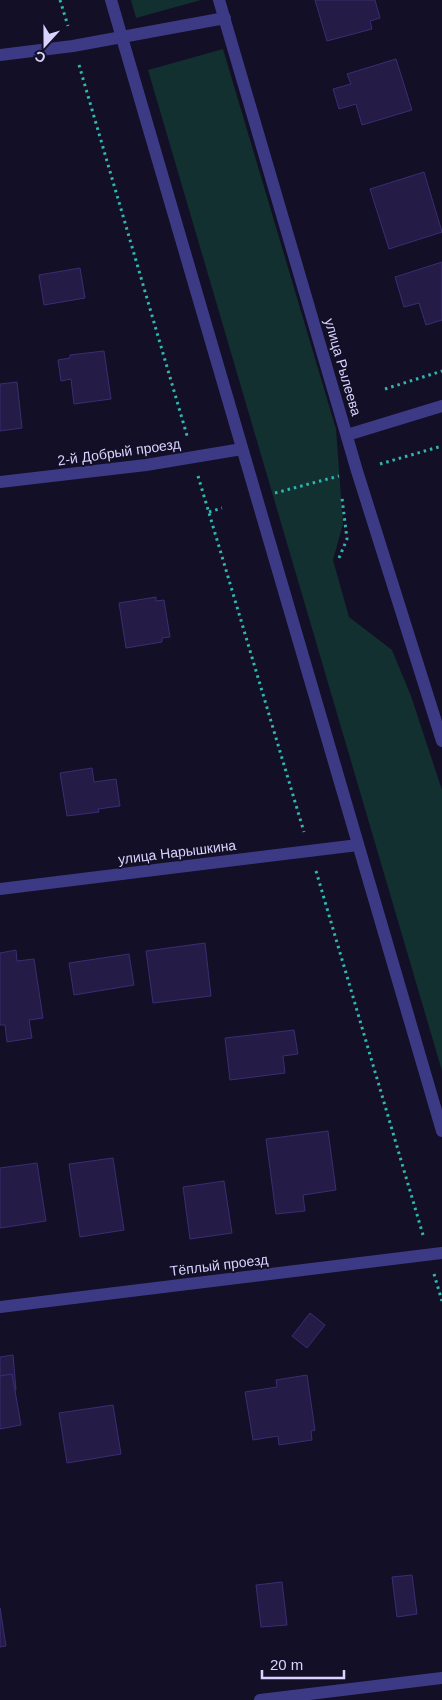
<svg xmlns="http://www.w3.org/2000/svg" width="442" height="1700" viewBox="0 0 442 1700" font-family="Arial,sans-serif">
<rect width="100%" height="100%" fill="#130f26"/>
<g fill="#12302f">
<polygon points="131,0 201,0 136,18"/>
<polygon points="223,49 336,429 343,524 333,560 349,617 392,650 411,696 442,790 442,1071 148,70"/>
</g>
<g fill="#241b47" stroke="#3b2d73">
<polygon points="315,0 375,0 380,18 370,21 372,29 327,41"/>
<polygon points="396,59 412,110 362,125 356,104 339,109 333,89 351,84 347,74"/>
<polygon points="424,172 442,232 389,249 370,189"/>
<polygon points="442,262 442,320 426,325 419,303 404,307 395,277"/>
<polygon points="80,268 85,298 44,305 39,275"/>
<polygon points="104,351 111,399 74,404 71,379 61,381 58,360 70,358 70,355"/>
<polygon points="17,382 22,428 0,431 0,384"/>
<polygon points="156,597 156,601 164,600 170,637 162,638 162,642 126,648 119,603"/>
<polygon points="92,768 94,782 116,779 120,806 98,809 99,812 67,816 60,773"/>
<polygon points="205,943 211,996 153,1003 146,951"/>
<polygon points="16,950 17,961 34,959 43,1018 29,1020 32,1038 7,1042 5,1025 0,1025 0,953"/>
<polygon points="129,954 134,985 74,995 69,963"/>
<polygon points="294,1030 298,1054 283,1056 285,1073 230,1080 225,1038"/>
<polygon points="328,1131 336,1190 303,1195 305,1211 276,1214 266,1139"/>
<polygon points="113,1158 124,1230 80,1237 69,1164"/>
<polygon points="37,1163 46,1221 0,1228 0,1168"/>
<polygon points="224,1181 232,1233 190,1239 183,1187"/>
<polygon points="310,1313 325,1325 307,1348 292,1336"/>
<polygon points="13,1355 16,1390 0,1392 0,1357"/>
<polygon points="12,1374 21,1425 0,1429 0,1376"/>
<polygon points="307,1375 315,1430 311,1431 312,1440 279,1445 278,1436 253,1440 245,1392 277,1387 276,1380"/>
<polygon points="113,1405 121,1454 67,1463 59,1413"/>
<polygon points="412,1575 417,1614 397,1617 392,1577"/>
<polygon points="282,1582 287,1625 261,1627 256,1585"/>
<polygon points="0,1608 6,1646 0,1647"/>
</g>
<g fill="none" stroke-linecap="round" stroke-linejoin="round">
<g stroke="#2fb8b0" stroke-width="3" stroke-dasharray="2.5 4" stroke-linecap="butt">
<polyline points="60,0 68,26"/>
<polyline points="79,65 188,439"/>
<polyline points="385,389 442,371"/>
<polyline points="380,464 442,446"/>
<polyline points="198,476 304,832"/>
<polyline points="275,493 339,476"/>
<polyline points="209,512 222,508"/>
<polyline points="339,558 347,539 342,498"/>
<polyline points="316,871 423,1235"/>
<polyline points="434,1274 442,1301"/>
</g>
<g stroke="#3d3a85" stroke-width="12">
<polyline points="111,0 442,1131"/>
<polyline points="219,0 357,471 442,741"/>
<polyline points="0,55 73,46 225,18"/>
<polyline points="347,435 442,406"/>
<polyline points="0,482 146,465 242,449"/>
<polyline points="0,889 358,845"/>
<polyline points="0,1307 442,1253"/>
<polyline points="260,1700 442,1678"/>
</g>
</g>
<g text-anchor="middle" stroke-width="4" stroke-linejoin="round" paint-order="stroke">
<g font-size="14" fill="#d9d4ff" stroke="#130f26">
<text transform="translate(343 367) rotate(74)" y="5">улица Рылеева</text>
<text transform="translate(119 452) rotate(-8)" y="5">2-й Добрый проезд</text>
<text transform="translate(177 852) rotate(-7)" y="5">улица Нарышкина</text>
<text transform="translate(219 1265) rotate(-7)" y="5">Тёплый проезд</text>
</g>
</g>
<g transform="translate(45 45) rotate(201)" stroke="#130f26" stroke-width="4" paint-order="stroke">
<path d="M0-4L9 19L0 12L-9 19Z" fill="#d9d4ff"/>
<text y="-8" font-size="14" font-weight="bold" text-anchor="middle" fill="#d9d4ff">С</text>
</g>
<path d="M262 1670v8h82v-8" fill="none" stroke="#d9d4ff" stroke-width="2.5"/>
<text x="270" y="1670" font-size="15" fill="#d9d4ff" stroke="#130f26" stroke-width="4" paint-order="stroke">20 m</text>
</svg>
